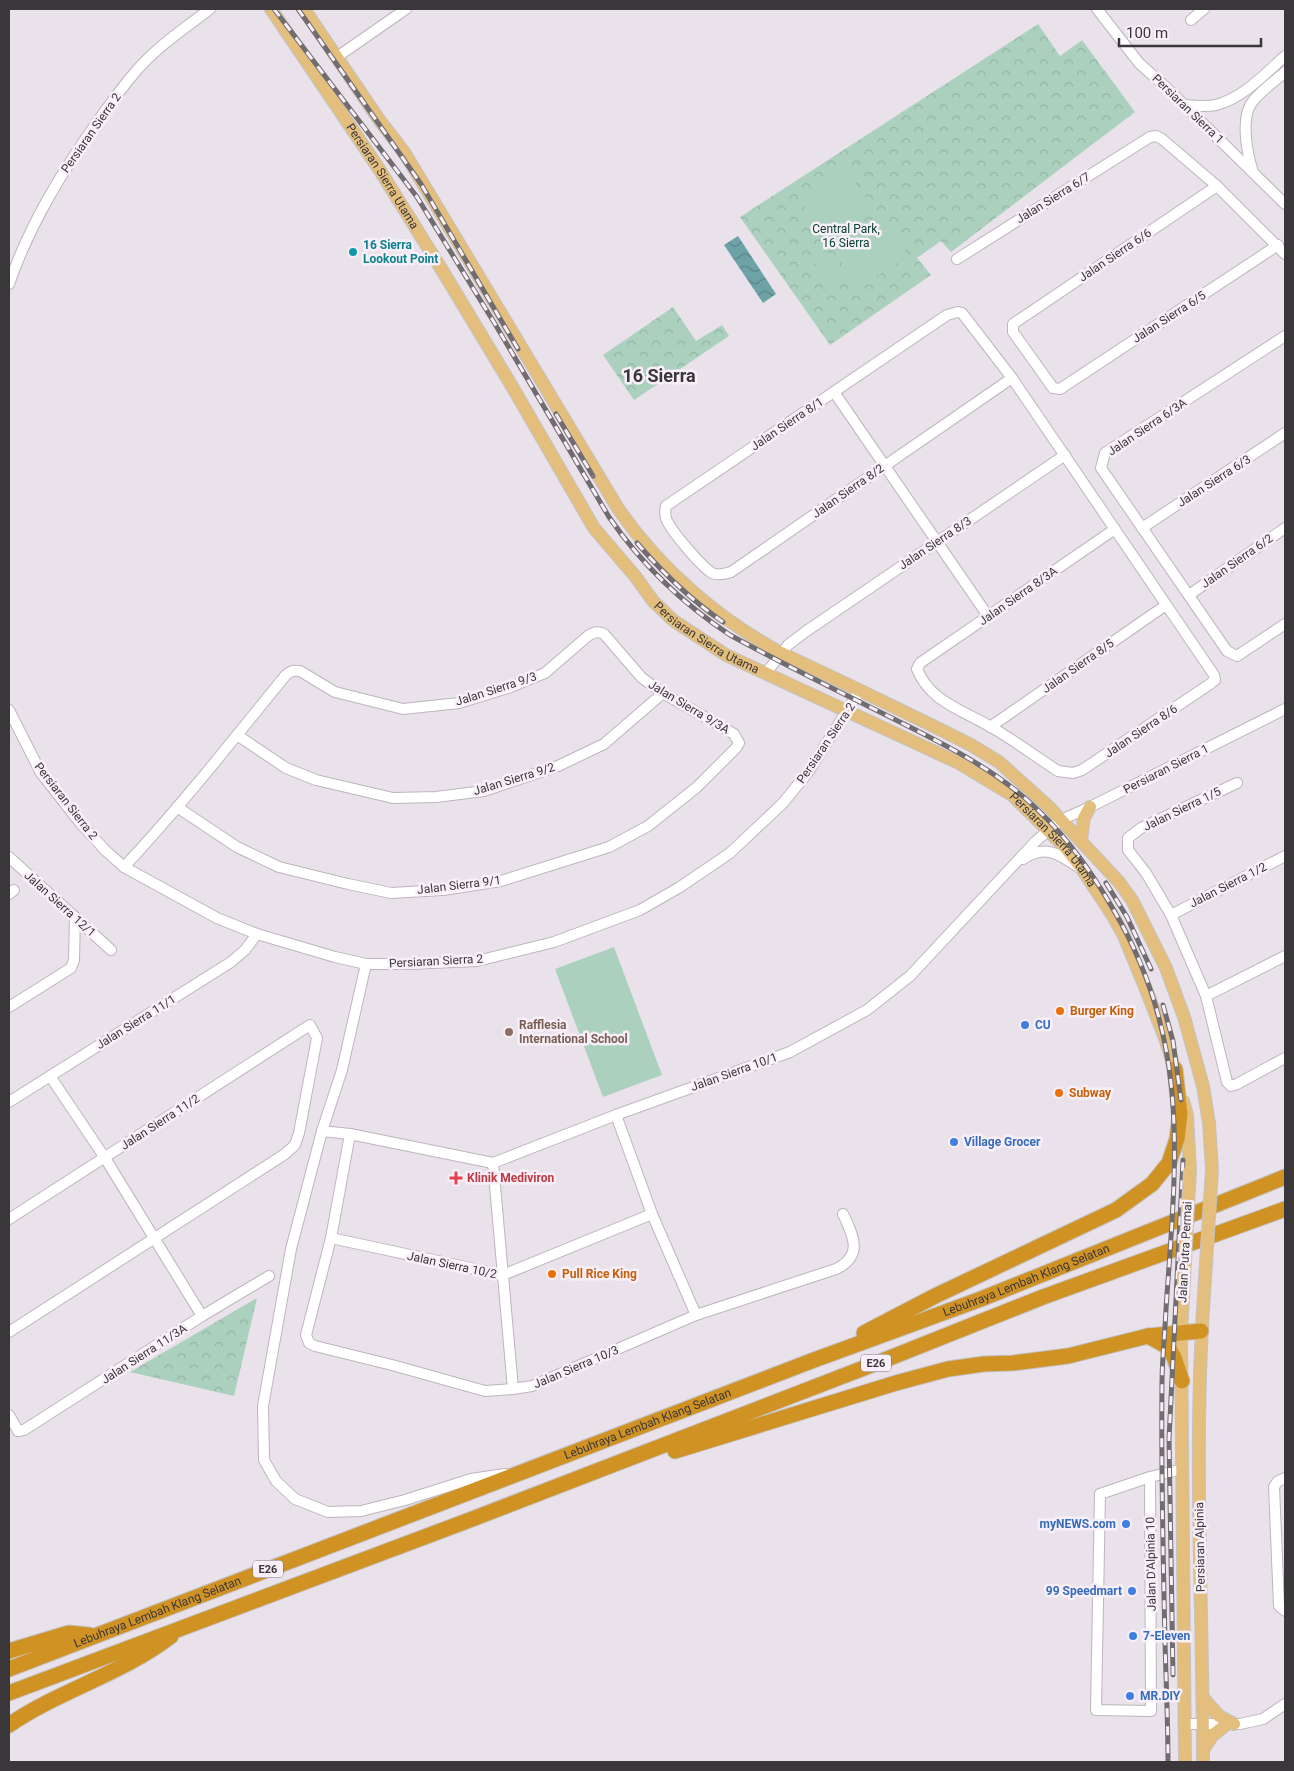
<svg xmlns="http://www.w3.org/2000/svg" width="1294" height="1771" viewBox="0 0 1294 1771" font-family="Roboto,sans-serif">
<defs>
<pattern id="park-crowns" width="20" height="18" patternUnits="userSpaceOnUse" patternTransform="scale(1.25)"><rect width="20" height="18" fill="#abd1be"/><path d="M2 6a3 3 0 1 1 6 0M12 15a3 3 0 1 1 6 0" fill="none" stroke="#94b4a4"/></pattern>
<pattern id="water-waves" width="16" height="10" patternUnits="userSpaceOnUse" patternTransform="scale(1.25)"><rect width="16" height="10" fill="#6da3a6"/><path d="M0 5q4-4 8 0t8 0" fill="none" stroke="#5b8688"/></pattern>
</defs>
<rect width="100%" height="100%" fill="#eae2eb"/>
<g fill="url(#park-crowns)">
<polygon points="1038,24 1060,56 1082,40 1135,112 951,252 941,241 917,258 931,275 830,345 740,217"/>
<polygon points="673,307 696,341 722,325 729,336 634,400 603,355"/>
<polygon points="257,1298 234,1396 130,1372"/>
</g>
<g fill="#abd1be">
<polygon points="844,168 871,204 826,236 798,198"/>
<polygon points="879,216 908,255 860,288 832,249"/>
<polygon points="828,252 845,275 831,285 814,262"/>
<polygon points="614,947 662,1075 603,1097 555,969"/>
</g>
<polygon fill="url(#water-waves)" points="738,236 776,294 763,303 724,245"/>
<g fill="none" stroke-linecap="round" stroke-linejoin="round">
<g stroke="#bdb5bd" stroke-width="12">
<g id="minor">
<polyline points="1097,9 1139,63 1169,90 1285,204"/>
<polyline points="1191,20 1204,9"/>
<polyline points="337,57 406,9"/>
<path d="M1185,105C1195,106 1206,107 1216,105C1243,98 1265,74 1285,56"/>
<path d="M1252,169C1247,152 1240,116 1253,101C1262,90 1275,81 1285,72"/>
<polyline points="1217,186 1013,324 1013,332 1053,388 1060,389 1278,245"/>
<polyline points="957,259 1150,137 1156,136 1162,139 1217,186 1285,254"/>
<path d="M9,284C30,224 61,173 98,121C110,104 123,86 137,70C158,46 185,28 210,9"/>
<polyline points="1285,336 1105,453 1101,468 1227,651 1237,656 1285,624"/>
<path d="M1012,378L731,572C725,574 718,576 712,573C701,566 669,529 666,518C665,514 665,510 666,506L947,315L958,312L962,313L1012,378L1214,675L1215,680L1210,684L1082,770L1073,773L1058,771C1036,757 1014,740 991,727C963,710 930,702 917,669L920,663L1115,529"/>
<polyline points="834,392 988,616"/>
<polyline points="1142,528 1285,433"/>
<polyline points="1189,595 1285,528"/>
<polyline points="766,673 788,645 805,632 1065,455"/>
<polyline points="9,710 41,773 81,824 106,851 124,867 217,918 257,934 335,957 366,964 409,964 477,961 554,942 640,910 680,887 730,853 783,803 809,771 860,690"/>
<polyline points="990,727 1166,605"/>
<polyline points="237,735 286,768 316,780 393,798 436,797 484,791 558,766 604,744 663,693"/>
<polyline points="1237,783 1141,828 1128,838 1128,850 1146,873 1171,915 1206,996 1227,1082 1231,1086 1237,1084 1285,1058"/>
<polyline points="9,857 111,950"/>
<path d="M1023,859C1045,844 1059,854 1078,867"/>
<path d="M124,867C181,806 233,740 285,676C290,671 293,670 300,671L335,692L403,709L459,703L511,687L545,673L589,635C595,632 598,631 604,634L642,678L663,693L734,734L739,743L736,748L697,787L648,826L609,847L501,881L443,890L391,893L348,884L279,867L237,847L177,807"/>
<polyline points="9,894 14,890"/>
<polyline points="1171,915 1285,856"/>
<polyline points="366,964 342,1070 322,1131 291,1249 263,1406 264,1460 276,1481 295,1499 328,1512 361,1511 405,1500 471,1479 505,1474"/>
<polyline points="1206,996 1285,956"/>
<polyline points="9,1007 71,968 74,960 75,917"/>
<polyline points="50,1076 105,1158 202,1316"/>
<polyline points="9,1102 231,962 245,950 257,934"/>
<polyline points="616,1115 652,1214 696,1315"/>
<polyline points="322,1131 350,1134 493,1163 616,1115 790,1052 867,1010 910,976 1036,841 1061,820 1090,807 1285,709"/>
<path d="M350,1134L331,1238L306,1335L309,1343L315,1346L392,1365L485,1391L513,1389L532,1386L696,1315L836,1269C863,1256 854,1237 843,1214"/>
<polyline points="493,1163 513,1389"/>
<polyline points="9,1219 310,1025 317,1038 299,1133 295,1145 285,1154 9,1332"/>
<polyline points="331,1238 503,1275 652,1214"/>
<polyline points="9,1415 18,1431 24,1430 202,1316 269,1276"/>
<polyline points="1150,1477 1151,1711 1096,1710 1100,1494 1150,1477 1183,1469"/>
<polyline points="1285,1478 1277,1482 1274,1487 1279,1606 1285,1611"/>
<polyline points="1184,1724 1240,1724 1263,1719 1285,1704"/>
</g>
</g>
<g stroke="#c4c3c4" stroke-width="14">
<g id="major">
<path id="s1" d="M271,9L379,169L442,270L513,388L594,528L635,576L653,601L674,621L726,655L959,763L1012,795L1066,848L1080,866L1113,916L1124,936L1145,987L1165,1038L1177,1077"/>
<path d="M304,9L380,121L404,152L619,510C661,570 719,620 783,654C808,666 834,678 859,690C896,708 934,726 971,745L999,762L1049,807L1119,882L1132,900L1166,968L1184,1017L1203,1086L1209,1123L1212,1169"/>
<polyline points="1081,840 1084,818 1090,807"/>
<polyline points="1183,1101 1187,1115 1190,1170"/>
<polyline points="1183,1297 1181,1334 1185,1762"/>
<polyline points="1203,1698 1219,1716 1234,1724"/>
<polyline points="1203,1750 1212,1736 1228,1723"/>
<path d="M1203,1762C1203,1607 1193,1450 1204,1295"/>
</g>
</g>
<g stroke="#c4c3c4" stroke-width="17">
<g id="highway">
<polyline points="864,1333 935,1296 1116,1210 1152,1184 1169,1163 1177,1139 1180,1114 1175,1069"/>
<polyline points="1148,1336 1168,1347 1174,1357 1182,1381"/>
<polyline points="675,1451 896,1383 948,1369 984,1364 1013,1363 1068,1356 1148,1336 1201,1331"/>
<polyline points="9,1651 69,1633 89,1635"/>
<path id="s2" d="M9,1669L814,1360L981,1299L1285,1177"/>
<polyline points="9,1693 467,1521 882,1361 1043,1297 1285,1209"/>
<path d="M9,1725C60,1690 122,1674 171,1636"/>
</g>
</g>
<use href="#minor" stroke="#fff" stroke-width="10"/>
<use href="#major" stroke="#e3be7c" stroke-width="12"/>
<use href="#highway" stroke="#d19224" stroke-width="15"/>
<g stroke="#706c70" stroke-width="5">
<g id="rail">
<path d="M274,9L417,197L495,324L609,517C642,565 682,603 730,635C783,664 838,691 892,718C945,745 998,770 1040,812C1069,840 1093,874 1113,909C1192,1042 1176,1162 1166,1309C1165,1334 1162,1359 1162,1384C1161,1469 1163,1555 1165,1641C1166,1681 1168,1722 1168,1762"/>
<polyline points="298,9 421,184 518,349"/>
<polyline points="556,414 593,476"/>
<path d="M637,543C663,573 691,600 723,622"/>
<polyline points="1106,883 1127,917 1151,969"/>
<polyline points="1163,1005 1173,1041 1181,1100"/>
<polyline points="1173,1675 1169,1439 1183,1160"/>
</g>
</g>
<use href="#rail" stroke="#f8eff8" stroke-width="3" stroke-dasharray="9" stroke-linecap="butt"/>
<g stroke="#c4c3c4" stroke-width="14" stroke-linecap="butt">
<g id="major-bridge">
<polyline points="1204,1295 1212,1169"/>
<polyline points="1183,1297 1190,1170"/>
</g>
</g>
<use href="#major-bridge" stroke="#e3be7c" stroke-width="12"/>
</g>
<circle fill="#0f9aa8" stroke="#f8eff8" stroke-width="2" cx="353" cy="252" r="5"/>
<g fill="#e8710a" stroke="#f8eff8" stroke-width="2">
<circle cx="1060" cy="1011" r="5"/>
<circle cx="1059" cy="1093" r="5"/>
<circle cx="552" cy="1274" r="5"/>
</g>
<g fill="#3f7fe0" stroke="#f8eff8" stroke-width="2">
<circle cx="1025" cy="1025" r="5"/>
<circle cx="954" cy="1142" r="5"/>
<circle cx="1126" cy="1524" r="5"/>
<circle cx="1132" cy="1591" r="5"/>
<circle cx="1133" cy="1636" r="5"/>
<circle cx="1130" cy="1696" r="5"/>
</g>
<circle fill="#8d6e63" stroke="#f8eff8" stroke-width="2" cx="509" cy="1032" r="5"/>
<path fill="#e0444e" stroke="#f8eff8" stroke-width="2" d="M453.5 1170.5h5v5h5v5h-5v5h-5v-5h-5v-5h5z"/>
<g text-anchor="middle" stroke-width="5" stroke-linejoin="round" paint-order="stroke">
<g fill="#f8eff8" stroke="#736e73" stroke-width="1">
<rect x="861" y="1354.5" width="30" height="17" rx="4"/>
<rect x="253" y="1560.5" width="30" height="17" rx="4"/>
</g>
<g font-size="11" font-weight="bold" fill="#3a373a">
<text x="876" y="1367">E26</text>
<text x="268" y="1573">E26</text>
</g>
<g font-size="12" fill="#3a373a" stroke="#f8eff8">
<text transform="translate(1188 109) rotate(44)" y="4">Persiaran Sierra 1</text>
<text transform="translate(91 133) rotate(-55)" y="4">Persiaran Sierra 2</text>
<text dy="4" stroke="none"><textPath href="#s1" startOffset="201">Persiaran Sierra Utama</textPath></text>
<text transform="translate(1053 198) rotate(-32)" y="4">Jalan Sierra 6/7</text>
<text transform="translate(1115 255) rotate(-34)" y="4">Jalan Sierra 6/6</text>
<text transform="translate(1169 317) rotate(-33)" y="4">Jalan Sierra 6/5</text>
<text transform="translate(787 424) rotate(-34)" y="4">Jalan Sierra 8/1</text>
<text transform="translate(1147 427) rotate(-34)" y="4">Jalan Sierra 6/3A</text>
<text transform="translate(1214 481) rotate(-33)" y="4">Jalan Sierra 6/3</text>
<text transform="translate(848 491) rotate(-35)" y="4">Jalan Sierra 8/2</text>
<text transform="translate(935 543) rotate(-34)" y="4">Jalan Sierra 8/3</text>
<text transform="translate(1237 561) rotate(-35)" y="4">Jalan Sierra 6/2</text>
<text transform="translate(1018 596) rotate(-35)" y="4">Jalan Sierra 8/3A</text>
<text dy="4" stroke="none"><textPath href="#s1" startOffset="771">Persiaran Sierra Utama</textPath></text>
<text transform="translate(1078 666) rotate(-35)" y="4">Jalan Sierra 8/5</text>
<text transform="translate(496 689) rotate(-18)" y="4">Jalan Sierra 9/3</text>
<text transform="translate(689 707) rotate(31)" y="4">Jalan Sierra 9/3A</text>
<text transform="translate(1141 731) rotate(-34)" y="4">Jalan Sierra 8/6</text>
<text transform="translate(826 743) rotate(-56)" y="4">Persiaran Sierra 2</text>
<text transform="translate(1166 769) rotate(-27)" y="4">Persiaran Sierra 1</text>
<text transform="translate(514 779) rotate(-17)" y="4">Jalan Sierra 9/2</text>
<text transform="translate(66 801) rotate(52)" y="4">Persiaran Sierra 2</text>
<text transform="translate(1182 809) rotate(-26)" y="4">Jalan Sierra 1/5</text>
<text dy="4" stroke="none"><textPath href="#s1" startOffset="1176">Persiaran Sierra Utama</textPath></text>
<text transform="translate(459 885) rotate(-7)" y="4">Jalan Sierra 9/1</text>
<text transform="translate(1228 885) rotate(-27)" y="4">Jalan Sierra 1/2</text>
<text transform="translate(60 904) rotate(42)" y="4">Jalan Sierra 12/1</text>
<text transform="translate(436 961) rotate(-3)" y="4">Persiaran Sierra 2</text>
<text transform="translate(136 1022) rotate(-32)" y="4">Jalan Sierra 11/1</text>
<text transform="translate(734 1072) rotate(-20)" y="4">Jalan Sierra 10/1</text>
<text transform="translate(160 1122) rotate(-33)" y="4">Jalan Sierra 11/2</text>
<text transform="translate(1185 1252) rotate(-87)" y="4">Jalan Putra Permai</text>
<text transform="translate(452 1265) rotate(12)" y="4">Jalan Sierra 10/2</text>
<text dy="4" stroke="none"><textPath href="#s2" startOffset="1089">Lebuhraya Lembah Klang Selatan</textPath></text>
<text transform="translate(144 1354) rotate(-33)" y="4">Jalan Sierra 11/3A</text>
<text transform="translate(576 1367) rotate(-23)" y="4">Jalan Sierra 10/3</text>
<text dy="4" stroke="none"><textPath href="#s2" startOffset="684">Lebuhraya Lembah Klang Selatan</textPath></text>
<text transform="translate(1200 1547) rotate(-91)" y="4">Persiaran Alpinia</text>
<text transform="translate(1151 1564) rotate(-91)" y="4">Jalan D'Alpinia 10</text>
<text dy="4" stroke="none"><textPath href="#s2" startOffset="159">Lebuhraya Lembah Klang Selatan</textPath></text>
</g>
<g font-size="12" fill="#08442f" stroke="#f8eff8">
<text x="846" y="233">Central Park,<tspan x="846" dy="14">16 Sierra</tspan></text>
</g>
<g font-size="12" font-weight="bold" fill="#0d838f" stroke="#f8eff8" text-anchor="start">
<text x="363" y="249">16 Sierra<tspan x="363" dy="14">Lookout Point</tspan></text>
</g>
<g font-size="12" font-weight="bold" fill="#c56008" stroke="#f8eff8" text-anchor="start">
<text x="1070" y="1015">Burger King</text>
<text x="1069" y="1097">Subway</text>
<text x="562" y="1278">Pull Rice King</text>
</g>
<g font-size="12" font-weight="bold" fill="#785e54" stroke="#f8eff8" text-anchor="start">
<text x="519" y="1029">Rafflesia<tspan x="519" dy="14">International School</tspan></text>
</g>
<g font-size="12" font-weight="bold" fill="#366cbe" stroke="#f8eff8" text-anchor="start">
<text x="1035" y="1029">CU</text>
<text x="964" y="1146">Village Grocer</text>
<text x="1116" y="1528" text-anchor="end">myNEWS.com</text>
<text x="1122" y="1595" text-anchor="end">99 Speedmart</text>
<text x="1143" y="1640">7-Eleven</text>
<text x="1140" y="1700">MR.DIY</text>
</g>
<g font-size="12" font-weight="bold" fill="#be3a42" stroke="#f8eff8" text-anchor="start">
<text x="467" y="1182">Klinik Mediviron</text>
</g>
<g font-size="18" font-weight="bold" fill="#3a373a" stroke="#f8eff8">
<text x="659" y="382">16 Sierra</text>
</g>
</g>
<rect width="1294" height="1771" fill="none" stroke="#3a373a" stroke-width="20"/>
<path d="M1119 38v8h142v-8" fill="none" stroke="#3a373a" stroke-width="2.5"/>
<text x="1126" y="38" font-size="15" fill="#3a373a" stroke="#f8eff8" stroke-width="4" paint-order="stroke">100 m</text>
</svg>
